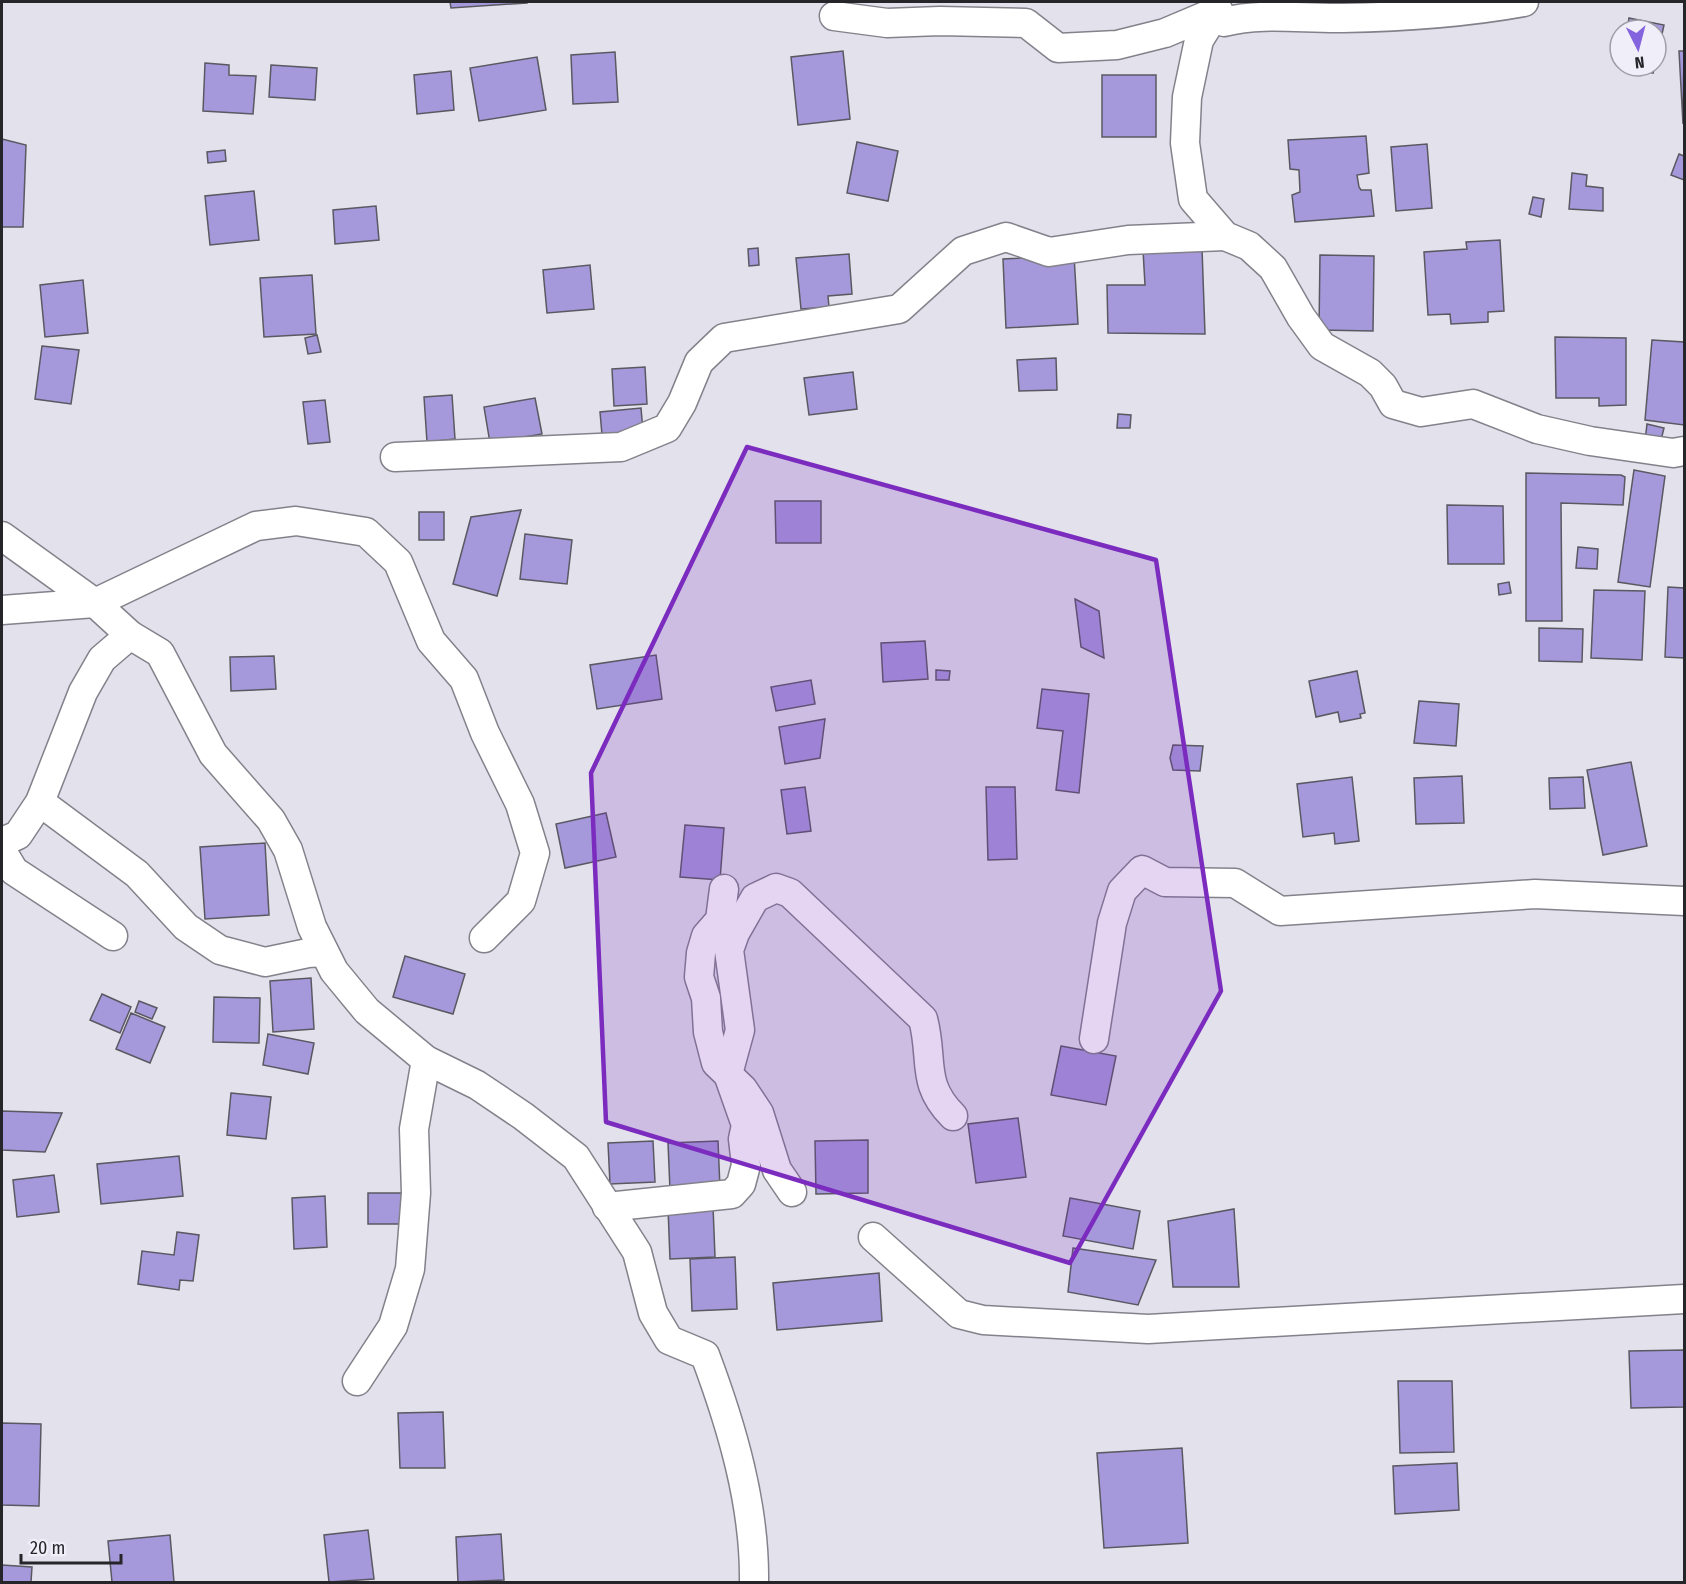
<svg xmlns="http://www.w3.org/2000/svg" width="1686" height="1584" viewBox="0 0 1686 1584" font-family="'Fira Sans Condensed',sans-serif">
<rect width="100%" height="100%" fill="#e3e1ec"/>
<g fill="#a598db" stroke="#5a5962" stroke-width="1.5">
<polygon points="450,2 527,2 527,3 451,8"/>
<polygon points="1629,18 1664,25 1656,61 1656,30 1627,30"/>
<polygon points="843,51 850,119 798,125 791,57"/>
<polygon points="1679,51 1684,51 1683,124"/>
<polygon points="615,52 618,102 573,104 571,55"/>
<polygon points="537,57 546,110 479,121 470,68"/>
<polygon points="205,63 229,65 229,75 256,76 253,114 203,111"/>
<polygon points="271,65 317,68 315,100 269,97"/>
<polygon points="1623,66 1655,66 1653,73"/>
<polygon points="451,71 454,110 417,114 414,75"/>
<rect x="1102" y="75" width="54" height="62"/>
<polygon points="1366,136 1369,173 1357,175 1359,187 1361,190 1371,190 1374,216 1295,222 1292,195 1300,192 1299,170 1290,169 1288,140"/>
<polygon points="2,139 26,145 23,227 2,227"/>
<polygon points="857,142 898,151 888,201 847,193"/>
<polygon points="1427,144 1432,208 1396,211 1391,147"/>
<polygon points="225,150 226,161 208,163 207,152"/>
<polygon points="1679,154 1684,156 1684,180 1671,175"/>
<polygon points="1572,173 1587,175 1586,186 1603,188 1603,211 1569,209"/>
<polygon points="254,191 259,240 210,245 205,196"/>
<polygon points="1533,197 1544,199 1541,217 1529,214"/>
<polygon points="376,206 379,240 335,244 333,210"/>
<polygon points="1500,240 1504,311 1488,312 1488,322 1451,324 1450,314 1428,315 1424,252 1467,249 1466,242"/>
<polygon points="758,248 759,265 749,266 748,249"/>
<polygon points="1202,248 1205,334 1108,333 1107,285 1145,285 1143,250"/>
<polygon points="849,254 852,294 828,296 829,307 801,309 796,258"/>
<polygon points="1074,255 1078,324 1006,328 1003,259"/>
<polygon points="1320,255 1374,256 1373,331 1319,330"/>
<polygon points="590,265 594,309 547,313 543,270"/>
<polygon points="312,275 316,334 264,337 260,278"/>
<polygon points="83,280 88,333 45,337 40,285"/>
<polygon points="317,335 321,352 308,354 305,338"/>
<polygon points="1555,337 1626,338 1626,405 1599,406 1599,398 1556,398"/>
<polygon points="1652,340 1684,342 1684,425 1645,420"/>
<polygon points="42,346 79,350 71,404 35,399"/>
<polygon points="1056,358 1057,390 1019,391 1017,360"/>
<polygon points="645,367 647,404 614,406 612,369"/>
<polygon points="853,372 857,409 809,415 804,378"/>
<polygon points="452,395 455,439 427,442 424,397"/>
<polygon points="535,398 542,434 490,443 484,407"/>
<polygon points="325,400 330,442 308,444 303,402"/>
<polygon points="641,408 643,431 602,435 600,412"/>
<polygon points="1118,414 1131,415 1130,428 1117,428"/>
<polygon points="1647,424 1664,428 1660,444 1645,441"/>
<polygon points="1634,470 1665,476 1650,587 1618,582"/>
<polygon points="1526,473 1621,475 1625,477 1623,505 1561,503 1562,621 1526,621"/>
<polygon points="775,501 821,501 821,543 776,543"/>
<polygon points="1447,505 1503,506 1504,564 1448,564"/>
<polygon points="521,510 497,596 453,584 471,517"/>
<rect x="419" y="512" width="25" height="28"/>
<polygon points="525,534 572,540 567,584 520,579"/>
<polygon points="1578,547 1598,549 1597,569 1576,568"/>
<polygon points="1509,582 1511,593 1499,595 1498,584"/>
<polygon points="1668,587 1684,588 1684,658 1665,657"/>
<polygon points="1594,590 1645,591 1642,660 1591,658"/>
<polygon points="1075,599 1099,611 1104,658 1081,647"/>
<polygon points="1539,628 1583,629 1582,662 1539,661"/>
<polygon points="925,641 928,679 883,682 881,643"/>
<polygon points="656,655 662,699 597,709 590,665"/>
<polygon points="274,656 276,689 231,691 230,657"/>
<polygon points="936,670 950,671 949,680 936,680"/>
<polygon points="1357,671 1365,713 1360,714 1361,718 1340,722 1338,712 1316,717 1309,681"/>
<polygon points="811,680 815,704 776,711 771,687"/>
<polygon points="1042,689 1089,694 1079,793 1056,790 1063,731 1037,728"/>
<polygon points="1419,701 1459,704 1456,746 1414,743"/>
<polygon points="825,719 820,758 785,764 779,727"/>
<polygon points="1173,745 1203,746 1200,771 1173,770 1170,758"/>
<polygon points="1631,762 1647,846 1603,855 1587,770"/>
<polygon points="1462,776 1464,823 1416,824 1414,778"/>
<polygon points="1352,777 1359,841 1335,844 1334,833 1303,837 1297,784"/>
<polygon points="1583,777 1585,808 1550,809 1549,778"/>
<polygon points="805,787 811,831 787,834 781,790"/>
<polygon points="986,787 1015,787 1017,859 988,860"/>
<polygon points="606,813 616,857 565,868 556,824"/>
<polygon points="685,825 724,828 720,880 680,877"/>
<polygon points="265,843 269,915 205,919 200,847"/>
<polygon points="405,956 465,974 453,1014 393,997"/>
<polygon points="311,978 314,1029 273,1032 270,981"/>
<polygon points="102,994 131,1007 120,1033 90,1020"/>
<polygon points="214,997 260,998 259,1043 213,1042"/>
<polygon points="139,1001 157,1008 152,1019 135,1012"/>
<polygon points="131,1013 165,1027 150,1063 116,1049"/>
<polygon points="268,1034 314,1043 308,1074 263,1065"/>
<polygon points="1061,1046 1116,1056 1106,1105 1051,1095"/>
<polygon points="231,1093 271,1097 266,1139 227,1135"/>
<polygon points="2,1111 62,1113 45,1152 2,1150"/>
<polygon points="1018,1118 1026,1177 976,1183 968,1124"/>
<polygon points="868,1140 868,1193 816,1194 815,1141"/>
<polygon points="653,1141 655,1182 610,1184 608,1143"/>
<polygon points="718,1141 720,1188 670,1190 668,1143"/>
<polygon points="179,1156 183,1196 101,1204 97,1164"/>
<polygon points="54,1175 59,1212 17,1217 13,1180"/>
<polygon points="368,1193 405,1193 404,1224 368,1224"/>
<polygon points="325,1196 327,1247 294,1249 292,1198"/>
<polygon points="1070,1198 1140,1211 1133,1249 1063,1236"/>
<polygon points="713,1206 715,1257 670,1259 668,1208"/>
<polygon points="1234,1209 1239,1287 1173,1287 1168,1221"/>
<polygon points="177,1232 199,1235 193,1281 180,1280 179,1290 138,1284 142,1251 174,1255"/>
<polygon points="1073,1248 1156,1260 1138,1305 1068,1292"/>
<polygon points="735,1257 737,1309 692,1311 690,1259"/>
<polygon points="879,1273 882,1321 777,1330 773,1283"/>
<polygon points="1684,1350 1684,1407 1631,1408 1629,1351"/>
<polygon points="1398,1381 1452,1381 1454,1452 1400,1453"/>
<polygon points="443,1412 445,1468 400,1468 398,1413"/>
<polygon points="2,1423 41,1424 39,1506 2,1505"/>
<polygon points="1182,1448 1188,1543 1104,1548 1097,1453"/>
<polygon points="1457,1463 1459,1510 1395,1514 1393,1466"/>
<polygon points="368,1530 374,1579 329,1582 324,1535"/>
<polygon points="501,1534 504,1580 458,1582 456,1537"/>
<polygon points="170,1535 174,1582 112,1582 108,1541"/>
<polygon points="2,1565 32,1567 31,1582 2,1582"/>
</g>
<g fill="none" stroke-linecap="round" stroke-linejoin="round">
<g stroke="#83828b" stroke-width="31">
<g id="minor">
<path d="M1214,2L1224,22C1263,12 1303,19 1343,18C1404,17 1463,13 1524,2"/>
<polyline points="1217,11 1199,40 1187,97 1185,143 1193,199 1225,236 1249,246 1273,268 1301,317 1322,346 1370,373 1383,386 1393,404 1421,412 1473,404 1537,429 1590,441 1673,453 1684,451"/>
<polyline points="834,16 887,23 940,21 1026,23 1058,48 1117,45 1165,33 1217,11"/>
<polyline points="395,457 621,447 667,428 682,403 699,362 724,338 899,309 963,251 1006,237 1049,252 1128,240 1225,236"/>
<path d="M2,536L95,603L130,635L160,653L213,754L271,820L288,850L312,927L334,971L367,1011L426,1060L477,1085L523,1116L576,1157L637,1252L653,1313L669,1340L705,1355C732,1427 755,1505 754,1582"/>
<polyline points="2,610 95,603 256,526 296,521 366,532 398,562 431,641 464,679 485,733 520,804 535,853 521,901 484,938"/>
<polyline points="40,802 137,874 186,927 220,950 265,962 308,953 324,952"/>
<polyline points="2,842 18,835 40,802 83,692 102,659 130,635"/>
<polyline points="2,851 14,871 113,936"/>
<polyline points="724,889 720,920 706,936 701,953 699,977 706,998 708,1032 716,1063 743,1089 759,1113 777,1170 792,1192"/>
<polyline points="1094,1039 1112,923 1122,891 1142,870 1165,882 1235,883 1280,911 1535,894 1684,901"/>
<path d="M607,1207L732,1194L741,1184L746,1165L743,1139L746,1125L728,1074L740,1030L729,950L735,933L755,898L776,888L790,893L923,1019C934,1060 920,1083 953,1116"/>
<polyline points="873,1237 959,1314 983,1320 1148,1329 1684,1299"/>
<polyline points="357,1381 393,1326 410,1269 416,1193 414,1129 426,1060"/>
</g>
</g>
<use href="#minor" stroke="#fff" stroke-width="28"/>
</g>
<path fill="#7b2cbf" fill-opacity="0.2" stroke="#7b2cbf" stroke-width="4.5" stroke-linejoin="round" d="M747,447L1156,560L1221,991L1070,1263L606,1122L591,773Z"/>
<rect width="1686" height="1584" fill="none" stroke="#26262a" stroke-width="6"/>
<g transform="translate(1638 48) rotate(174)"><circle r="28" fill="#f0eef9" stroke="#9f9ea6" stroke-width="1.5"/>
<path d="M0-4.5L10 22L0 15L-10 22Z" fill="#8463de"/>
<text y="-9" font-size="16" font-weight="bold" text-anchor="middle" fill="#26262a">N</text>
</g>
<path d="M21 1554v9h100v-9" fill="none" stroke="#26262a" stroke-width="3"/>
<text x="30" y="1554" font-size="18" fill="#26262a" stroke="#f0eef9" stroke-width="4.5" paint-order="stroke">20 m</text>
</svg>
